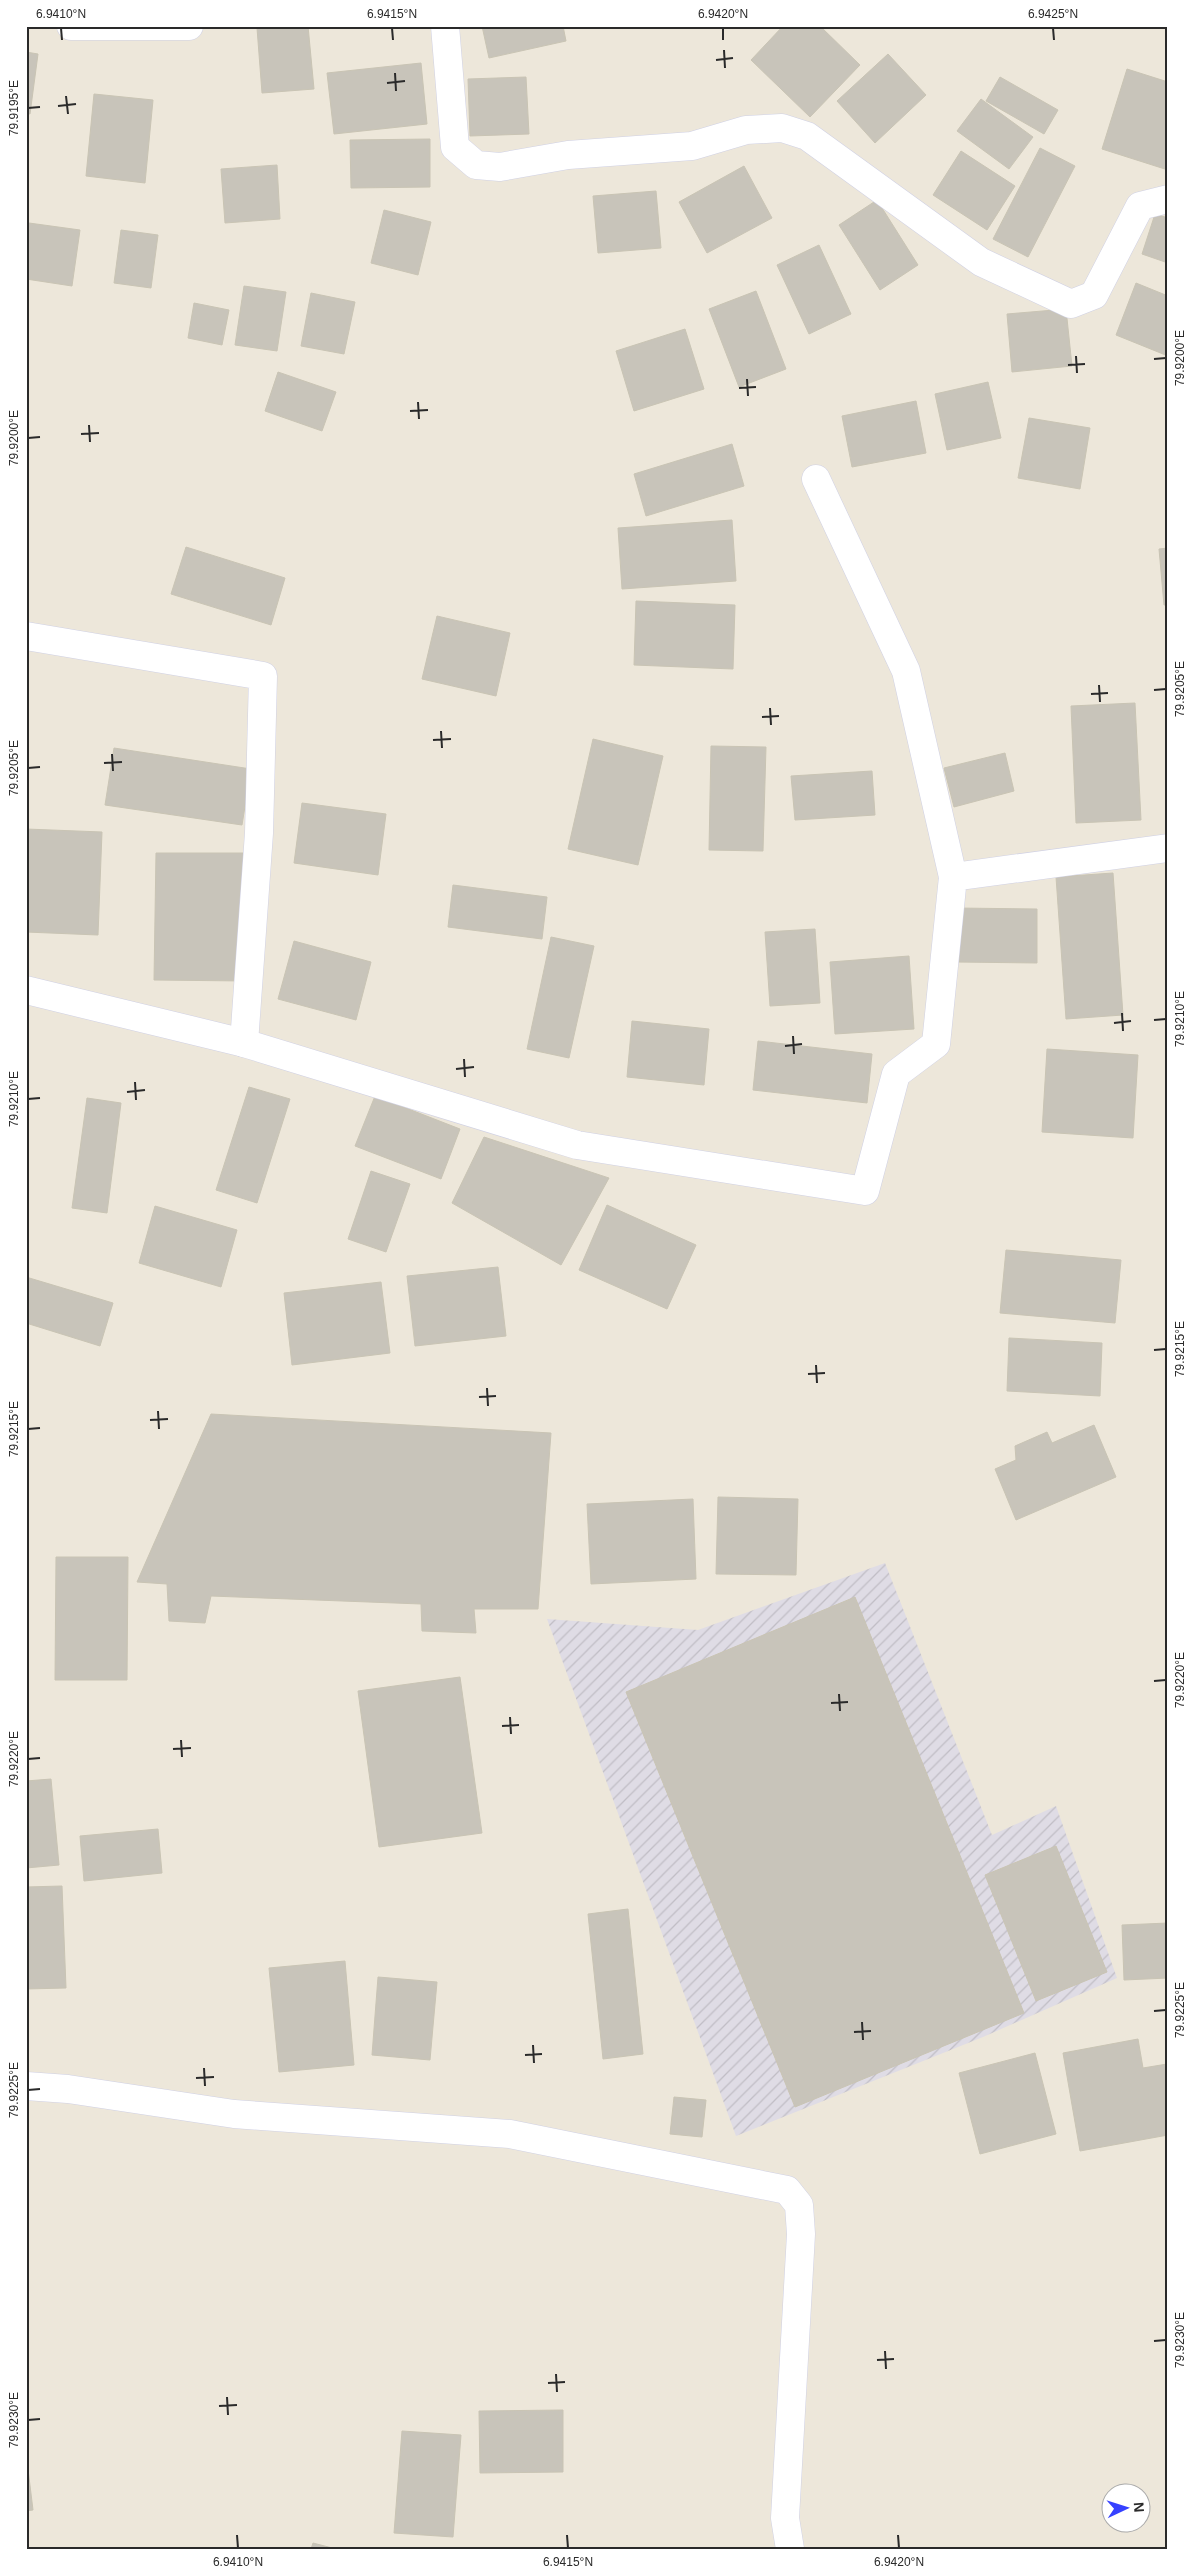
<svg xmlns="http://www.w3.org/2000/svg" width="1194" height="2575" viewBox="0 0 1194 2575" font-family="Helvetica,sans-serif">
<defs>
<pattern id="industrial-furrows" width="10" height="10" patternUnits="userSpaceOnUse" patternTransform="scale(1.25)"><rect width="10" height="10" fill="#dfdce5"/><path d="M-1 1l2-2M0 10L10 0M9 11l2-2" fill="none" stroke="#c0bdc5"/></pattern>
</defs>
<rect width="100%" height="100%" fill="#ede7da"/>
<polygon fill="url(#industrial-furrows)" points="885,1563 992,1835 1056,1806 1117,1978 983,2037 736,2136 547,1619 698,1630"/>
<g fill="#c8c4ba" stroke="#c9c4b4">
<polygon points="282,26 308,26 314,89 262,93 257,28"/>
<polygon points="482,26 563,26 566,41 489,58"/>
<polygon points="783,26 820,26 860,65 810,117 751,60"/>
<polygon points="26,52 38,54 30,114 26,113"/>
<polygon points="888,54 926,95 875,143 837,101"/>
<polygon points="421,63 427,124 334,134 327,73"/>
<polygon points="1127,69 1168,82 1168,170 1102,149"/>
<polygon points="526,77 529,134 470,136 468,79"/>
<polygon points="1000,77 1058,110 1044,134 986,101"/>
<polygon points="94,94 153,100 145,183 86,176"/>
<polygon points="981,99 1033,137 1009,169 957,131"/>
<polygon points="430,139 430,187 351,188 350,140"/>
<polygon points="1040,148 1075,166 1028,257 993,239"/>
<polygon points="961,151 1015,186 987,230 933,195"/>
<polygon points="277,165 280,219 225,223 221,169"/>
<polygon points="744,166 772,218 707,253 679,202"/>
<polygon points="656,191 661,248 598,253 593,196"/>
<polygon points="877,200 918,265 880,290 839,225"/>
<polygon points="384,210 431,222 418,275 371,263"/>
<polygon points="1155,214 1168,218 1168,263 1142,254"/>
<polygon points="29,223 80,230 72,286 26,279"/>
<polygon points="121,230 158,235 151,288 114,283"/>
<polygon points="819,245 851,314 809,334 777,265"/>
<polygon points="1136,283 1168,296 1168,356 1116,335"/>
<polygon points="244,286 286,292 277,351 235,345"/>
<polygon points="756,291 786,369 739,387 709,309"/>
<polygon points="311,293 355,302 344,354 301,346"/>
<polygon points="194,303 229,310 222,345 188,338"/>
<polygon points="1066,309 1072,366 1012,372 1007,314"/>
<polygon points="685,329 704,389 634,411 616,351"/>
<polygon points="278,372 336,392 322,431 265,411"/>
<polygon points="988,382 1001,438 947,450 935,394"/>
<polygon points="916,401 926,453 852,467 842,416"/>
<polygon points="1029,418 1090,428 1080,489 1018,478"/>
<polygon points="732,444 744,486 646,516 634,474"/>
<polygon points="732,520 736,581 622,589 618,528"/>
<polygon points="186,547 285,578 271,625 171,594"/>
<polygon points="1168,548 1168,605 1164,605 1159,549"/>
<polygon points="636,601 735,605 733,669 634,665"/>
<polygon points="437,616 510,633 496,696 422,679"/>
<polygon points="1135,703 1141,820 1076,823 1071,706"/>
<polygon points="593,739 663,756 638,865 568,849"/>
<polygon points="711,746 766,747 763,851 709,850"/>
<polygon points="114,748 251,769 242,825 105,805"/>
<polygon points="1005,753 1014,791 954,807 944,768"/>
<polygon points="872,771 875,815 795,820 791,776"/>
<polygon points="302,803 386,814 378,875 294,863"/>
<polygon points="26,829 102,832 98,935 26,932"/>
<polygon points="156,853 246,853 245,981 154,980"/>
<polygon points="1113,873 1123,1015 1066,1019 1056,877"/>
<polygon points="453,885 547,897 542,939 448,927"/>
<polygon points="956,908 1037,909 1037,963 956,962"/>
<polygon points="815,929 820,1003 770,1006 765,932"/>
<polygon points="551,937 594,946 569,1058 527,1049"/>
<polygon points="294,941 371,962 356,1020 278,999"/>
<polygon points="909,956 914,1029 835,1034 830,962"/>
<polygon points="632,1021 709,1029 704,1085 627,1077"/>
<polygon points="758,1041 872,1054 867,1103 753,1090"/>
<polygon points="1047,1049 1138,1055 1133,1138 1042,1132"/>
<polygon points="249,1087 290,1099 257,1203 216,1190"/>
<polygon points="375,1096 460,1129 441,1179 355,1146"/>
<polygon points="87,1098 121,1103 107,1213 72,1208"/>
<polygon points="484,1137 609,1178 561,1265 452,1203"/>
<polygon points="371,1171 410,1184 386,1252 348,1239"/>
<polygon points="607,1205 696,1245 667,1309 579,1270"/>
<polygon points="155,1206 237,1230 221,1287 139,1263"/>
<polygon points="1006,1250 1121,1260 1115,1323 1000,1313"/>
<polygon points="498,1267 506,1336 415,1346 407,1276"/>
<polygon points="26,1277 113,1303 100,1346 26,1323"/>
<polygon points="381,1282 390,1353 292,1365 284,1293"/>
<polygon points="1009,1338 1102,1343 1100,1396 1007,1391"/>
<polygon points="211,1414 551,1433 538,1609 474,1609 476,1633 422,1631 421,1604 211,1596 205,1623 169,1621 167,1584 137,1582"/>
<polygon points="1094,1425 1116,1477 1016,1520 995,1469 1016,1460 1015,1446 1047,1432 1052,1443"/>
<polygon points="718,1497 798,1499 796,1575 716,1574"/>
<polygon points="693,1499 696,1579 591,1584 587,1504"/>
<polygon points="56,1557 128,1557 127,1680 55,1680"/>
<polygon points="855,1597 1024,2013 795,2107 626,1692"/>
<polygon points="460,1677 482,1833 379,1847 358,1691"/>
<polygon points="51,1779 59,1865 26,1868 26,1781"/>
<polygon points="158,1829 162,1873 84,1881 80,1836"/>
<polygon points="1056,1846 1107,1972 1036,2001 985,1875"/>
<polygon points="62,1886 66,1988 26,1989 26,1887"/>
<polygon points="628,1909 643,2054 603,2059 588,1914"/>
<polygon points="1168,1923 1168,1978 1124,1980 1122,1925"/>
<polygon points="345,1961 354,2065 279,2072 269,1968"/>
<polygon points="378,1977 437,1982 430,2060 372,2055"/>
<polygon points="1138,2039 1143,2068 1167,2064 1168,2135 1080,2151 1063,2053"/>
<polygon points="1035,2053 1056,2134 980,2154 959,2073"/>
<polygon points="674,2097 706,2100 702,2137 670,2134"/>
<polygon points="563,2410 563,2472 480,2473 479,2411"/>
<polygon points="402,2431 461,2435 453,2537 394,2533"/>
<polygon points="26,2453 33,2510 26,2511"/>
<polygon points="313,2543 336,2549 311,2549"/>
</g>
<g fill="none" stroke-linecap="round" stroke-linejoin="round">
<g stroke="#d0d1e4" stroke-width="29">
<g id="minor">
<polyline points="71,26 189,26"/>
<polyline points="445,26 455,147 476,165 500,167 568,155 692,146 746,130 782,128 807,136 981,262 1071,304 1094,295 1140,206 1168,199"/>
<polyline points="816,479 906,671 953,877"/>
<polyline points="26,636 263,676 259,833 244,1043"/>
<polyline points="26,990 244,1043 577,1145 865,1191 896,1074 936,1044 953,877 1168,848"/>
<polyline points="26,2086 68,2089 234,2114 510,2134 787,2190 799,2205 801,2234 785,2518 790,2549"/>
</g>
</g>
<use href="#minor" stroke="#fff" stroke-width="28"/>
</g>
<path fill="none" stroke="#2a2a2a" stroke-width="2" d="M61,28L62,40M392,28L393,40M723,28V40M1053,28L1054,40M724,50L725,68M716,60L733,58M395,73L396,91M387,83L405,81M66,96L68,114M58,106L76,104M28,108L40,107M1076,356L1077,373M1154,359L1166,358M1068,365L1085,364M747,379L748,396M739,388L756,387M418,402L419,419M410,411L428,410M89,425L90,442M81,434L99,433M28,438L40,437M1099,685L1100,702M1154,690L1166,689M1091,694L1108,693M770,708L771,725M762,717L779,716M441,731L442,748M433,740L451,739M112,754L113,771M104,763L122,762M28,768L40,767M1122,1013L1123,1031M1154,1020L1166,1019M1114,1023L1131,1021M793,1036L794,1054M785,1046L802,1044M464,1059L465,1077M456,1069L474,1067M135,1082L136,1100M127,1092L145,1090M28,1099L40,1098M1154,1350L1166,1349M816,1365L817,1383M808,1374L825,1373M487,1388L488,1406M479,1397L496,1396M158,1411L159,1429M150,1420L168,1419M28,1429L40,1428M1154,1681L1166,1680M839,1694L840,1711M831,1703L848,1702M510,1717L511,1734M502,1726L519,1725M181,1740L182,1757M173,1749L191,1748M28,1759L40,1758M1154,2011L1166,2010M862,2022L863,2040M854,2032L871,2031M533,2045L534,2063M525,2055L542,2054M204,2068L205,2086M196,2078L214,2077M28,2090L40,2089M1154,2341L1166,2340M885,2351L886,2369M877,2360L894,2359M556,2374L557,2392M548,2383L565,2382M227,2397L228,2415M219,2406L237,2405M28,2420L40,2419M237,2535L238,2548M567,2535L568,2548M898,2535L899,2548"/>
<rect width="1194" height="2575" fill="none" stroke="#ffffff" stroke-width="55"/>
<g transform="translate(1126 2508) rotate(86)"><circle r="24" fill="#ffffff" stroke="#aaaaaa"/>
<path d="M0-4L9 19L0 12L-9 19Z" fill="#3641ff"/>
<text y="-8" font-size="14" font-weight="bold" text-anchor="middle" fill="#2a2a2a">N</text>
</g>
<rect x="28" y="28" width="1138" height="2520" fill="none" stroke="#2a2a2a" stroke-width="2"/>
<g font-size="12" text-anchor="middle" fill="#2a2a2a">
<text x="61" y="18">6.9410°N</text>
<text x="392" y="18">6.9415°N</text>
<text x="723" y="18">6.9420°N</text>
<text x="1053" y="18">6.9425°N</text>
<text transform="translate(14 108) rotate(-90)" y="4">79.9195°E</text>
<text transform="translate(1180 358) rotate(-90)" y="4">79.9200°E</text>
<text transform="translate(14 438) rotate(-90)" y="4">79.9200°E</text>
<text transform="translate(1180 689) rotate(-90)" y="4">79.9205°E</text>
<text transform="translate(14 768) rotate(-90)" y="4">79.9205°E</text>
<text transform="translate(1180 1019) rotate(-90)" y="4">79.9210°E</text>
<text transform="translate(14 1099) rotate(-90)" y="4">79.9210°E</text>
<text transform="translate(1180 1349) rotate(-90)" y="4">79.9215°E</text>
<text transform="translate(14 1429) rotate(-90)" y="4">79.9215°E</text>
<text transform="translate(1180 1680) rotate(-90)" y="4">79.9220°E</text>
<text transform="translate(14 1759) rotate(-90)" y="4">79.9220°E</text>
<text transform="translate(1180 2010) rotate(-90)" y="4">79.9225°E</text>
<text transform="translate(14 2090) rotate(-90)" y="4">79.9225°E</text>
<text transform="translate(1180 2340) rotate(-90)" y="4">79.9230°E</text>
<text transform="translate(14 2420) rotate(-90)" y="4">79.9230°E</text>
<text x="238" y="2566">6.9410°N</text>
<text x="568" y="2566">6.9415°N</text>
<text x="899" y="2566">6.9420°N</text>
</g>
</svg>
